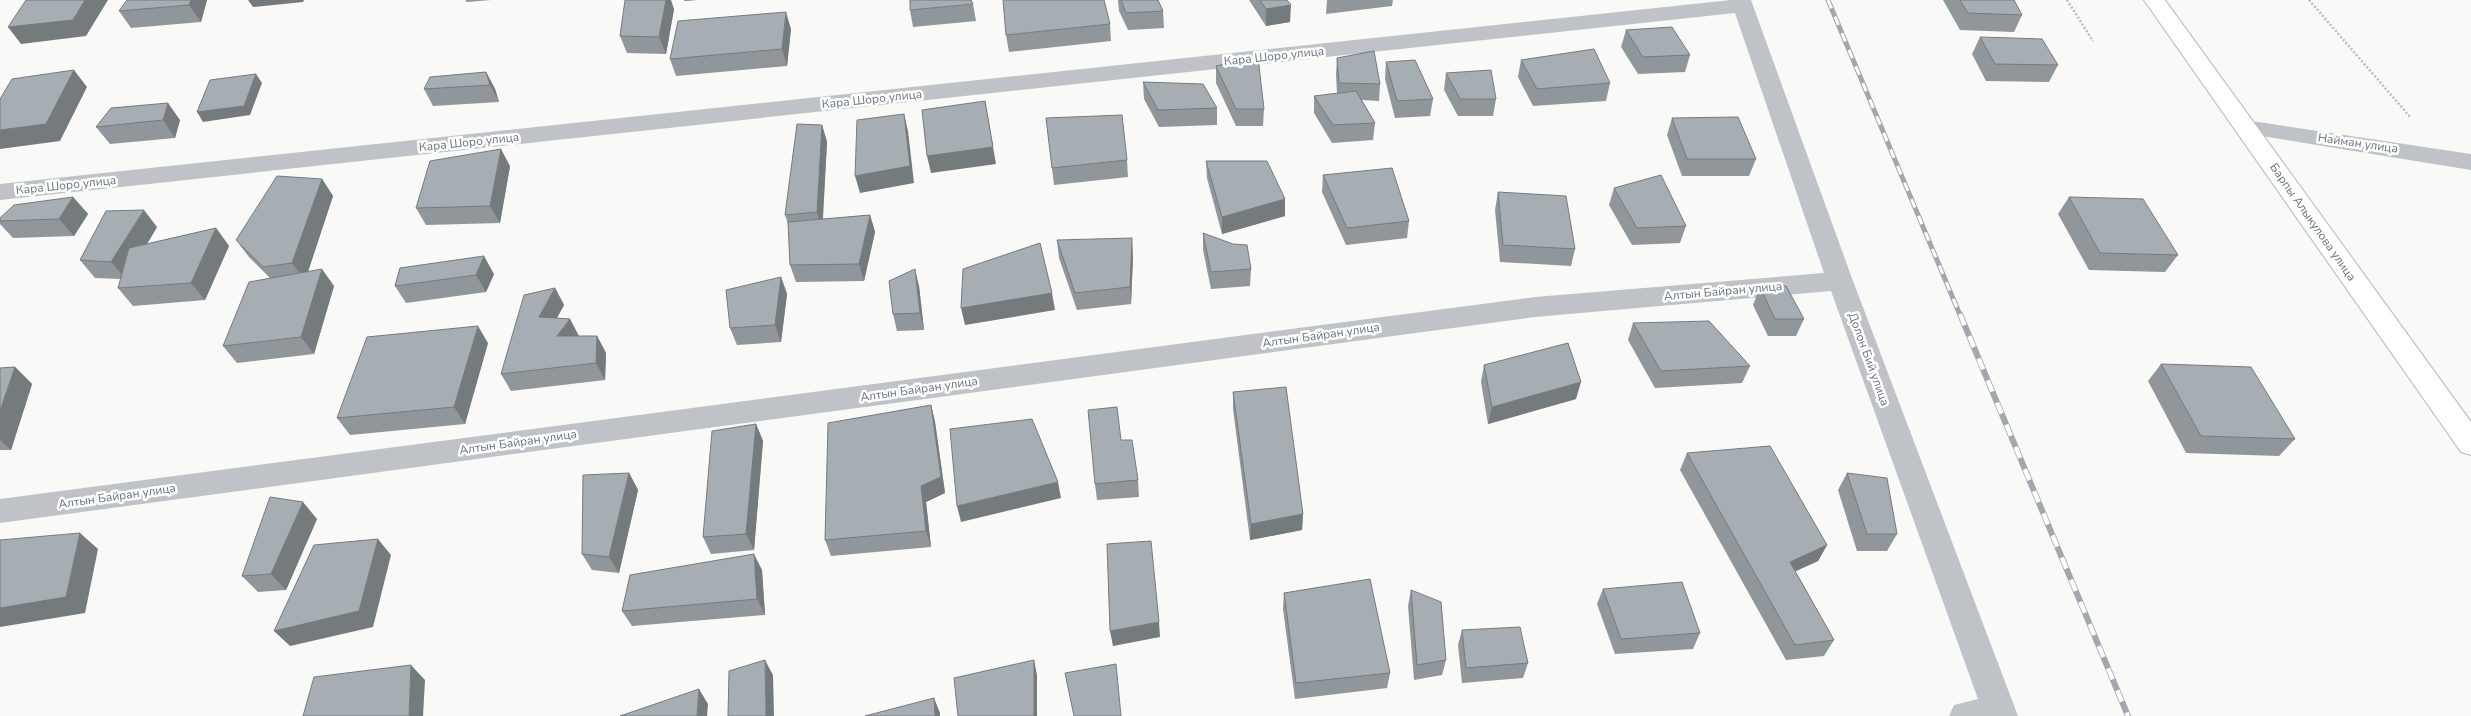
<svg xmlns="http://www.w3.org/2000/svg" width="2471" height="716" viewBox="0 0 2471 716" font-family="'Nunito Sans',sans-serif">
<rect width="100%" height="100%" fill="#f9f9f7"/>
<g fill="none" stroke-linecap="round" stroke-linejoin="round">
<g stroke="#b3b7ba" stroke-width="2">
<polygon id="major" points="2144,0 2165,0 2471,422 2471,455 2461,452"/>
</g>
<g stroke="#b9bcbe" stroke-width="2.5" stroke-dasharray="2 2" stroke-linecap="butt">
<polyline points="2067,0 2093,41"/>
<polyline points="2309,0 2411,118"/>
</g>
<g fill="#bfc2c6" fill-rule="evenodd">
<polygon points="1731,0 1751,0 1853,281 2018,716 1949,716 1954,705 1978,699 1831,291 1535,317 0,523 0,499 1535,297 1824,273 1735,13 0,200 0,184"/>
<polygon points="2245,120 2471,154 2471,170 2237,132 2233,127 2237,122"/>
</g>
<use href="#major" fill="#fff" fill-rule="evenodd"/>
<g stroke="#a1a7ac" stroke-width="5">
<polyline id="rail-far1" points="1828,0 1960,315"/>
</g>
<g stroke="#a1a7ac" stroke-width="6">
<polyline id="rail" points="1960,314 2128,716"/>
</g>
<use href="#rail-far1" stroke="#fff" stroke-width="3" stroke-dasharray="9" stroke-linecap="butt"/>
<use href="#rail" stroke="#fff" stroke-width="4.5" stroke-dasharray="12" stroke-linecap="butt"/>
</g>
<g fill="#90969a">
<polygon points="207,0 201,22 131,28 119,11"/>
<polygon points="465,0 491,0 467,2"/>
<polygon points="1118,0 1158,0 1163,11 1164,28 1128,30 1119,11"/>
<polygon points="1249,0 1287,0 1290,22 1266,26"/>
<polygon points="1327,0 1393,0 1392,6 1326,14"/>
<polygon points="1943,0 2014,0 2022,15 2014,32 1960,30"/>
<polygon points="973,4 976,21 913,27 910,10"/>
<polygon points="674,9 666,54 627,53 620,36"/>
<polygon points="1110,24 1111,41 1009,52 1006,35"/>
<polygon points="791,29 787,66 676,76 670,59"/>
<polygon points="1626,30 1690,55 1685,72 1638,74 1621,47"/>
<polygon points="1980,37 2058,65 2049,82 1986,81 1972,54"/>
<polygon points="1337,58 1380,84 1379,101 1362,100 1375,123 1373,140 1332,143 1314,113 1314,96 1337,93 1336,75"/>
<polygon points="1521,60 1610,83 1606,101 1533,106 1518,77"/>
<polygon points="1386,62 1433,99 1430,116 1395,118 1385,79"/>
<polygon points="1216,66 1264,109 1263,126 1236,126 1216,83"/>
<polygon points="486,72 495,89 499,102 433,106 424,89"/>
<polygon points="1446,73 1496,99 1493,116 1458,116 1444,90"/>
<polygon points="1143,82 1217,108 1217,125 1159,127 1144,99"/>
<polygon points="111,108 180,120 175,138 110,144 96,127"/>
<polygon points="1046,118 1127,160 1128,177 1054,185"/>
<polygon points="1672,118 1756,159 1749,176 1682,176 1667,135"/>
<polygon points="822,125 827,142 823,219 870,215 875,232 864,281 796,282 790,265 789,227 785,215"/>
<polygon points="1206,161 1285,199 1285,216 1222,234 1207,178"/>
<polygon points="510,166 500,223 426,225 416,208"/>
<polygon points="1323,175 1409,221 1407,238 1346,245 1322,192"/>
<polygon points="322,179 333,196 308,271 334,286 314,354 237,363 223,346 270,278 249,257 236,240"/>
<polygon points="1614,188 1686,226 1680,243 1632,245 1609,205"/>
<polygon points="1498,192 1575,249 1571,266 1500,262 1495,210"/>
<polygon points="73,197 88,214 74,236 13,238 0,224 0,218"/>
<polygon points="2069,197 2178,255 2165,272 2089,270 2058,214"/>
<polygon points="157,227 147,244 216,228 229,246 205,300 133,306 118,288 121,279 95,278 80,260"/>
<polygon points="1203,233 1251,269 1250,286 1211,289 1203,250"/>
<polygon points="1057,240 1133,256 1131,304 1077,310 1059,258"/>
<polygon points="400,268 494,274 486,292 406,303 395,286"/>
<polygon points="781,277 787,294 781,342 737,345 730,328"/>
<polygon points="919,286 924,330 897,331 893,314"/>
<polygon points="1760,287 1804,319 1796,336 1768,336 1753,305"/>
<polygon points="555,288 564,305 557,318 570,319 578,336 597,336 606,353 605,380 511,391 501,374"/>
<polygon points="1633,323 1750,366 1742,383 1655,388 1628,340"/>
<polygon points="488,343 465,424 350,435 337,418"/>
<polygon points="2161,364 2295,439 2279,456 2186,453 2148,381"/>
<polygon points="1484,365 1576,399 1488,424 1481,382"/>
<polygon points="15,367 32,384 11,450 0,450 0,368"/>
<polygon points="1233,392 1303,514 1302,530 1250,540 1233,409"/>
<polygon points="931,405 935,422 945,493 926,502 931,547 831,556 825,540"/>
<polygon points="756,424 763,441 754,550 711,554 703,537"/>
<polygon points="1121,440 1138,480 1139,497 1097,500 1095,484"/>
<polygon points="1687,453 1827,545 1818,561 1795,571 1834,640 1824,656 1786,660 1680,470"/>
<polygon points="629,473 638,490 619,573 592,570 582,554"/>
<polygon points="1847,473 1897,534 1887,551 1857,551 1838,490"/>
<polygon points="317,519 286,590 258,592 242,576"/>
<polygon points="762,570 765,615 632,626 622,611"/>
<polygon points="1603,589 1700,633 1693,649 1615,654 1597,604"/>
<polygon points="1411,590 1446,660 1442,675 1414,680 1408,606"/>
<polygon points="1284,593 1390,673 1387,688 1295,699 1283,609"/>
<polygon points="1462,630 1528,663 1523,678 1462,683 1458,645"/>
</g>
<g fill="#757a7d">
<polygon points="85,0 108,0 86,36 21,44 8,27"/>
<polygon points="191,0 207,0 201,22 189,5"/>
<polygon points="248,0 304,0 303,2 253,7"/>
<polygon points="666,0 671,0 674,9 666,54 659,37"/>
<polygon points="684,0 697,0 685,1"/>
<polygon points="1291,5 1290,22 1266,26 1266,9"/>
<polygon points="786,12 791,29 787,66 782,49"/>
<polygon points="74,70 87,87 60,141 0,149 0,130"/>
<polygon points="486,72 495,89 499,102 490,85"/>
<polygon points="256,74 262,83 250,115 203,122 197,112"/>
<polygon points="985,101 996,164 931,173 927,156"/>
<polygon points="168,103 180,120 175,138 163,120"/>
<polygon points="904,114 908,131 914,183 860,193 855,176"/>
<polygon points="822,125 827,142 822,229 817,212"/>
<polygon points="501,149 510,166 500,223 490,206"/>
<polygon points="322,179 333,196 305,281 292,263"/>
<polygon points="73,197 88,214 74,236 59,219"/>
<polygon points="1285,199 1285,216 1222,234 1222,217"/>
<polygon points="144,210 157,227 126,279 111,262"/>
<polygon points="870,215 875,232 864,281 859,264"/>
<polygon points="216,228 229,246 205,300 191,283"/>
<polygon points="1132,238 1133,256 1131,304 1130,287"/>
<polygon points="484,256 494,274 486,292 476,275"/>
<polygon points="322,269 334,286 314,354 301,337"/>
<polygon points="915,269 919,286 924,330 920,313"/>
<polygon points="781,277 787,294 781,342 775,325"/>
<polygon points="555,288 564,305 548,334 539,317"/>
<polygon points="1052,293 1055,310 965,325 961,308"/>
<polygon points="570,319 579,336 557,336"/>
<polygon points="478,326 488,343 465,424 454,407"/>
<polygon points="597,336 606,353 605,380 596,363"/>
<polygon points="15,367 32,384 11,450 0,440 0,411"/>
<polygon points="1581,382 1576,399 1488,424 1492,407"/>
<polygon points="931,405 935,422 945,493 926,502 931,547 926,531 921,486"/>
<polygon points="756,424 763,441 754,550 746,534"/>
<polygon points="629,473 638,490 619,573 609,557"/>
<polygon points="1058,482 1061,498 961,522 957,506"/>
<polygon points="303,502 317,519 286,590 271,574"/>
<polygon points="1303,514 1302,530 1250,540 1251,524"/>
<polygon points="80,533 98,549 85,613 0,627 0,608"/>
<polygon points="378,539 391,555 373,627 290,646 274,631"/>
<polygon points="1827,545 1818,561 1781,578 1790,562"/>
<polygon points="754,554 762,570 765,615 757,599"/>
<polygon points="1159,622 1160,637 1113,646 1110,631"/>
<polygon points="765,660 773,675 774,716 766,716"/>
<polygon points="1034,660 1037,675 1037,716 1034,716"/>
<polygon points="411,665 425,680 423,716 409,716"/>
<polygon points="699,689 708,704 707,716 697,716"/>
<polygon points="934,698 940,713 940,716 935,716"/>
</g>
<g fill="#a7aeb3" stroke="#757a7d">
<polygon points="26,0 85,0 73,20 8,27"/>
<polygon points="127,0 191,0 189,5 119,11"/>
<polygon points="625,0 666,0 659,37 620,36"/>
<polygon points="910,0 971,0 973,4 910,10"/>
<polygon points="1003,0 1104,0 1110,24 1006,35"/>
<polygon points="1121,0 1158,0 1163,11 1126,13"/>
<polygon points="1260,0 1287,0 1291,5 1266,9"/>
<polygon points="1960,0 2014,0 2022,15 1968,13"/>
<polygon points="786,12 782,49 670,59 678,21"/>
<polygon points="1672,27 1690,55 1643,57 1626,30"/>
<polygon points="1980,37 2042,39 2058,65 1995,64"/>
<polygon points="1594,49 1610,83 1537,89 1521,60"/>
<polygon points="1374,51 1380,84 1339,83 1337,58"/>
<polygon points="1258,57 1264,109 1236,109 1216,66"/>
<polygon points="1415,60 1433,99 1397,101 1386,62"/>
<polygon points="74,70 46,124 0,130 0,99 12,79"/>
<polygon points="1491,70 1496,99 1460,99 1446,73"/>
<polygon points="486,72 490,85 424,89 430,77"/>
<polygon points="256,74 244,106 197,112 210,80"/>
<polygon points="1143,82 1203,84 1217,108 1158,110"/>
<polygon points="1356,91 1375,123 1333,125 1314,96"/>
<polygon points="985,101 993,147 927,156 922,110"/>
<polygon points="168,103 163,120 96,127 111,108"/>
<polygon points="904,114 910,166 855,176 857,120"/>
<polygon points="1122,115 1127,160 1052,168 1046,118"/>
<polygon points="1738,117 1756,159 1687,159 1672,118"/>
<polygon points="797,124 822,125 817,212 785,215"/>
<polygon points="501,149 490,206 416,208 430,161"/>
<polygon points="1206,161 1267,161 1285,199 1222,217"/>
<polygon points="1392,168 1409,221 1347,228 1323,175"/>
<polygon points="1661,175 1686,226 1637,228 1614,188"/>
<polygon points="277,176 322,179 292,263 263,267 236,240"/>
<polygon points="1498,192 1566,196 1575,249 1503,245"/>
<polygon points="73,197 59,219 0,221 0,218 14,205"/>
<polygon points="2069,197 2143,199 2178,255 2100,253"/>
<polygon points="144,210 111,262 80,260 106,211"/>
<polygon points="870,215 859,264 790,265 788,222"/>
<polygon points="216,228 191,283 118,288 129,248"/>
<polygon points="1203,233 1233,244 1247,245 1251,269 1211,272"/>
<polygon points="1132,238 1130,287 1075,293 1057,240"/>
<polygon points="1040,243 1052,293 961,308 963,269"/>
<polygon points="484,256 476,275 395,286 400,268"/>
<polygon points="322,269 301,337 223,346 249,282"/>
<polygon points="915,269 920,313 893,314 889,281"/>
<polygon points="781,277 775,325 730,328 726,290"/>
<polygon points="1786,286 1804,319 1775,319 1760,287"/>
<polygon points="555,288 539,317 570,319 557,336 597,336 596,363 501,374 524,295"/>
<polygon points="1709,321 1750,366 1661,371 1633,323"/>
<polygon points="478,326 454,407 337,418 367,337"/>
<polygon points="1568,343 1581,382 1492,407 1484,365"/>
<polygon points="2161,364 2251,367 2295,439 2201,436"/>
<polygon points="15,367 0,411 0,368"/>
<polygon points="1286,387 1303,514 1251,524 1233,392"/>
<polygon points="931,405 941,477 921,486 926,531 825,540 828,423"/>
<polygon points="1117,407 1121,440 1132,440 1138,480 1095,484 1088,410"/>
<polygon points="1032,419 1058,482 957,506 950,429"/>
<polygon points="756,424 746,534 703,537 712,431"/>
<polygon points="1770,446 1827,545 1790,562 1834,640 1795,645 1687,453"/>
<polygon points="629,473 609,557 582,554 583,475"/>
<polygon points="1847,473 1887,478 1897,534 1867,534"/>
<polygon points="270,497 303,502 271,574 242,576"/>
<polygon points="80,533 66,597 0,608 0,540"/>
<polygon points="378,539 359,611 274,631 314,545"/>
<polygon points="1151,541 1159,622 1110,631 1107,544"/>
<polygon points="754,554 757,599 622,611 630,575"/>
<polygon points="1370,579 1390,673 1296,683 1284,593"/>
<polygon points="1682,582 1700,633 1621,639 1603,589"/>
<polygon points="1411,590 1441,602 1446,660 1417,665"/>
<polygon points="1520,627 1528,663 1466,668 1462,630"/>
<polygon points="765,660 766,716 728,716 729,671"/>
<polygon points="1034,660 1034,716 958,716 954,678"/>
<polygon points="1116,664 1121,716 1074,716 1065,673"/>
<polygon points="411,665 409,716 303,716 314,677"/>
<polygon points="699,689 697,716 620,716"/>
<polygon points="934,698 935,716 865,716"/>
</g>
<g text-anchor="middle" stroke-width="5" stroke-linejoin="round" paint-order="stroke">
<g font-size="12" fill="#67747e" stroke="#fff">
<text transform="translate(1274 56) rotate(-6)" y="4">Кара Шоро улица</text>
<text transform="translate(872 99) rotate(-6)" y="4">Кара Шоро улица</text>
<text transform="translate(469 142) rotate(-6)" y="4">Кара Шоро улица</text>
<text transform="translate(2358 143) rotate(8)" y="4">Найман улица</text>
<text transform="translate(66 185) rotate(-6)" y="4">Кара Шоро улица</text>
<text transform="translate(2313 222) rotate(55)" y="4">Барпы Алыкулова улица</text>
<text transform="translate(1723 291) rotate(-5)" y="4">Алтын Байран улица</text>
<text transform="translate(1321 335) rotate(-8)" y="4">Алтын Байран улица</text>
<text transform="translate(1869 359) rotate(70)" y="4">Долон Бий улица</text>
<text transform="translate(919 389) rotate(-8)" y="4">Алтын Байран улица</text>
<text transform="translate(518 442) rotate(-8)" y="4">Алтын Байран улица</text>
<text transform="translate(117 496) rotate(-8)" y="4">Алтын Байран улица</text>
</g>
</g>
</svg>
